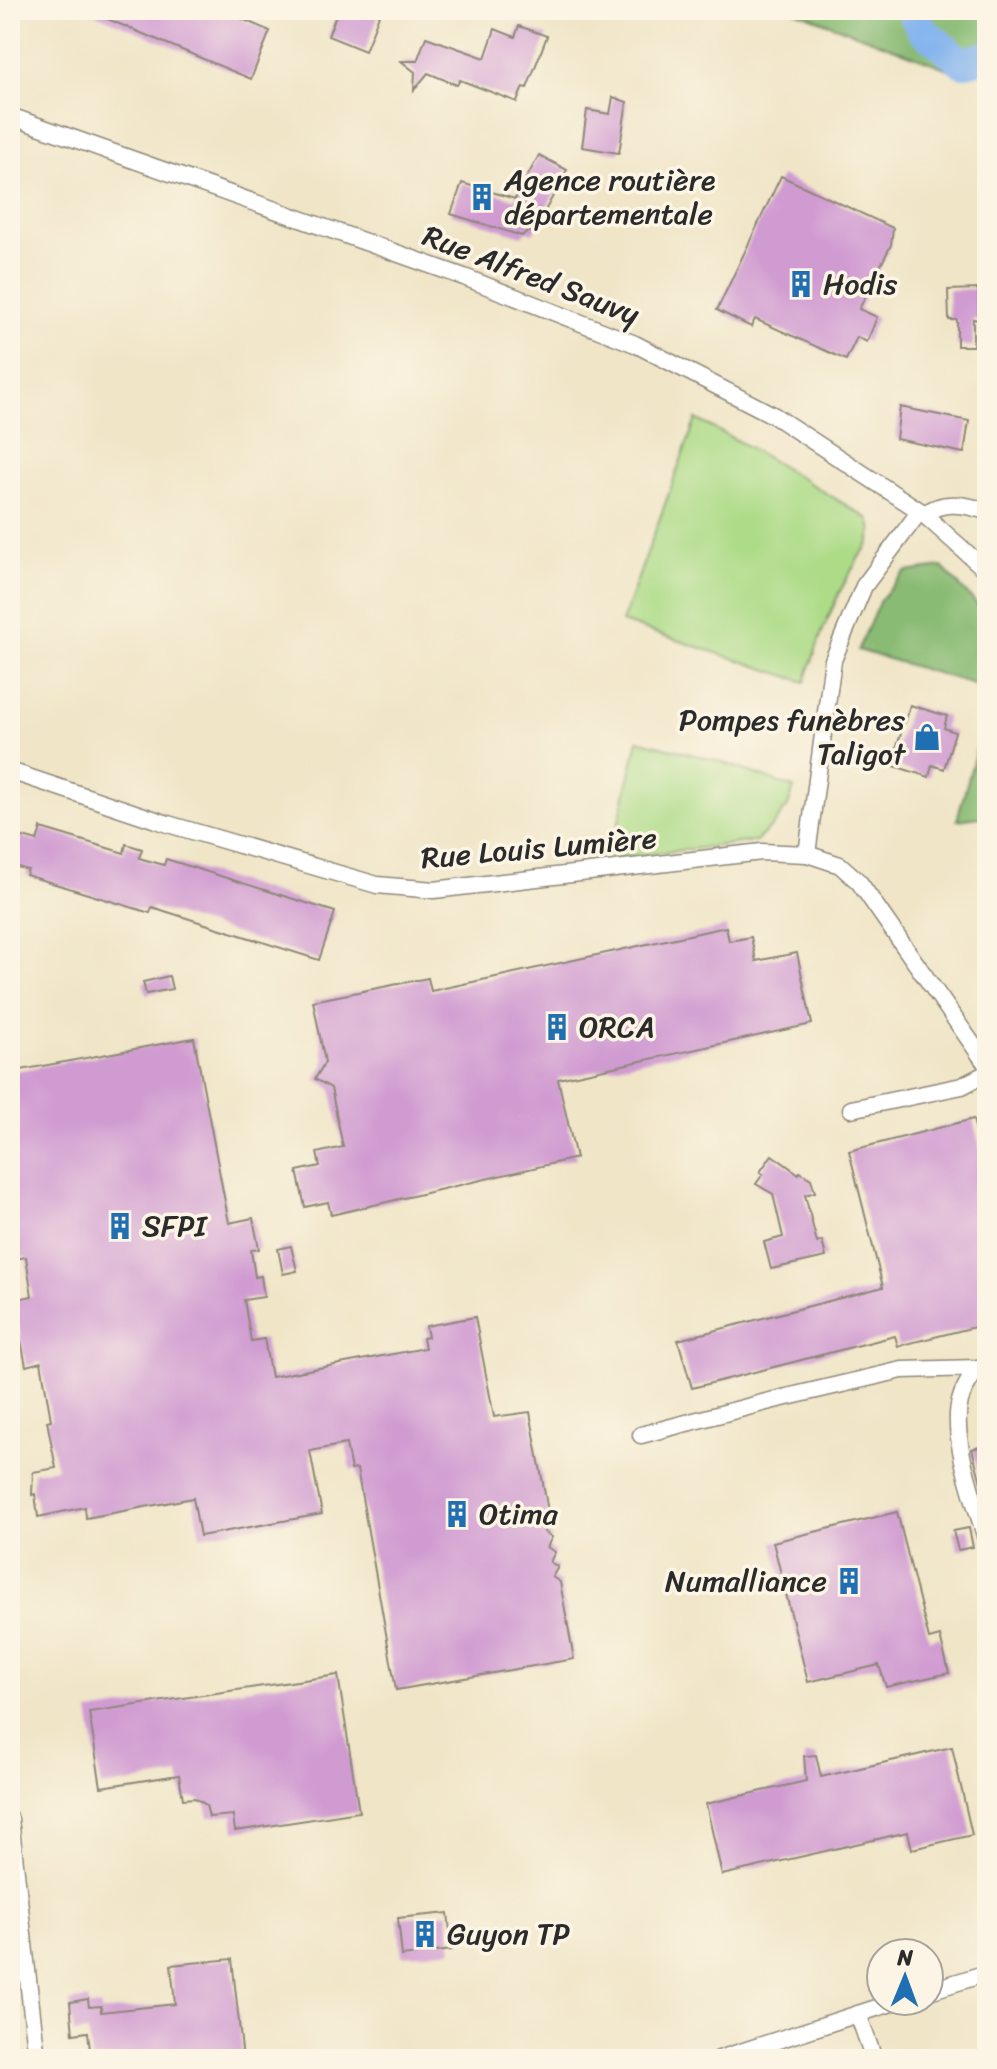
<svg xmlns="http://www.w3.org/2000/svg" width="997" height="2069" viewBox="0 0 997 2069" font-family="Sriracha,sans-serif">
<rect width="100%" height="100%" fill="#fcf5e5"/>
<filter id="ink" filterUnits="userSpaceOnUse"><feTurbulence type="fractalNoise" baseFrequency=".0125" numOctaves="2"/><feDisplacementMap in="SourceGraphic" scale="16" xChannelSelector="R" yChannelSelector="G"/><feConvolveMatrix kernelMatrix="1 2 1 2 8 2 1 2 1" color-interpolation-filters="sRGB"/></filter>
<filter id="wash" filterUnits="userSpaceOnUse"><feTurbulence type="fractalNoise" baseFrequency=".006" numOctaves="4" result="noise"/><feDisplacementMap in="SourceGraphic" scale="32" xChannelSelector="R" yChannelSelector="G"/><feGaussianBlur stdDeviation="1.8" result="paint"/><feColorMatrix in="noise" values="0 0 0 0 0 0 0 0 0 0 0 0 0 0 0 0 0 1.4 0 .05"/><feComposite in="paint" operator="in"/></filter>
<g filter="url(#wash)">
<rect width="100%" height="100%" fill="#f0e5c7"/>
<g fill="#addb88" stroke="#6c835a" stroke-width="2">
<polygon points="696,419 749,447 869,519 872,530 869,544 859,557 839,593 822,632 805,682 622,622"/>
<polygon points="638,740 722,762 794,788 788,806 774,824 756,841 610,859"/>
</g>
<g fill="#8abb74" stroke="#5a7350" stroke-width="2">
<polygon points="793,10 987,10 987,62 953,71"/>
<polygon points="942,567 987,615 987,688 858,650 880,600 905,572"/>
<polygon points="987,710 987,816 957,820"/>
</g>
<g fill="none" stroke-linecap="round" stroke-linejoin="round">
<polyline stroke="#83b3ee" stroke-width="30" points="911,10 921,29 963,63 987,56"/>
</g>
<g id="blocks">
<g fill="#d09bd1">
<polygon points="86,10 221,10 270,31 251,79"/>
<polygon points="338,10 381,10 365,51 328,36"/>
<polygon points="519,26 547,36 527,88 523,87 517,102 460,80 457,85 428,73 414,90 415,72 401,61 417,61 426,37 485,58 495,29 515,37"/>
<polygon points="613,97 627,102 619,153 582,147 587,110 610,114"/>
<polygon points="539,155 567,170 533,233 527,231 522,236 451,214 462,183 515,199"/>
<polygon points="781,176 893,228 891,245 859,309 877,317 867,342 857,337 846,360 755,319 751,327 717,310"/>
<polygon points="978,289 979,320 973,319 973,346 957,346 957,320 949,320 948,290"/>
<polygon points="900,407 969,421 964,453 896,439"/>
<polygon points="910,705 947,716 944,728 955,732 944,769 932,765 929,777 891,765"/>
<polygon points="41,828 124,853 126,844 142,849 139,858 164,865 166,859 335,912 319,960 152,907 150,913 26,875 28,870 10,865 10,833 37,841"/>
<polygon points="726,927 729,941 751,937 756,961 797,953 812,1024 558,1079 576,1158 331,1215 328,1202 305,1207 297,1171 320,1166 317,1153 343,1147 331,1088 315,1079 325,1062 313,1001 428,978 431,991"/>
<polygon points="169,976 172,989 146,994 143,982"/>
<polygon points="194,1038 229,1223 253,1218 259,1249 251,1250 255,1277 261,1276 264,1297 244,1300 251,1341 264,1339 271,1377 425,1348 423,1338 428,1337 426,1326 475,1317 494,1417 530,1412 550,1522 544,1532 552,1537 547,1547 555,1552 550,1562 558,1567 552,1577 560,1582 574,1659 396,1690 357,1469 351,1470 346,1444 310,1451 322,1514 200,1536 193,1498 86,1518 85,1507 38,1517 35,1494 32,1495 33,1472 56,1468 47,1421 51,1420 41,1362 26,1366 13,1300 32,1296 26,1257 10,1260 10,1195 14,1194 10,1173 10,1072"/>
<polygon points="973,1119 987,1175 987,1324 898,1346 895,1336 692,1388 678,1340 883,1287 849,1151"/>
<polygon points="772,1155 799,1174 800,1172 811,1179 815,1192 805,1195 817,1243 822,1241 826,1257 771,1269 764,1242 783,1237 773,1194 756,1184 763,1174 760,1172"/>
<polygon points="291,1246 297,1271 283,1274 278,1249"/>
<polygon points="987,1445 987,1505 972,1449"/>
<polygon points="897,1512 929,1639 940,1636 949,1673 886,1687 879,1665 808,1682 773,1542"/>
<polygon points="969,1528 973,1547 958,1550 953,1531"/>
<polygon points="338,1675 359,1812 235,1831 233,1815 209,1817 206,1805 195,1798 183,1799 179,1775 101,1787 89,1712"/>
<polygon points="952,1747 972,1835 912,1849 908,1832 722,1875 706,1804 806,1781 804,1756 816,1755 821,1777"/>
<polygon points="448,1913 452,1950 402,1956 398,1918"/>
<polygon points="232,1959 243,2059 91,2059 88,2032 73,2034 70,2002 88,1999 89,2007 101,2006 101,2012 175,2004 171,1965"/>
</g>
</g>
</g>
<g filter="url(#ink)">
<use href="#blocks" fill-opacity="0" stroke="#8e8879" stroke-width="2"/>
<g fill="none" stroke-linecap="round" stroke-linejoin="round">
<g stroke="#8e8879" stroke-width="19">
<g id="street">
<polyline points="10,116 464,277 635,344 773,415 920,511 987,571"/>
<path d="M924,515C942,499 966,505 987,511"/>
<polyline points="10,771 168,824 377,885 434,890 762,852 807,854 840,865 859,882 987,1065"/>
<polyline points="807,854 833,660 864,586 920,511"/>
<polyline points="851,1109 962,1086 987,1073"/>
<path d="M978,1368C971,1378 963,1388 960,1401C950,1438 976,1504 987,1542"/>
<polyline points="641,1435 770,1401 902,1370 978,1368 987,1366"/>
<polyline points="10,1819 37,2059"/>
<polyline points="929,1991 987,1973"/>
<polyline points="858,2014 874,2059"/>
<polyline points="719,2059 898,2001"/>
</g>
</g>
<use href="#street" stroke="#fff" stroke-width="16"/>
</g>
</g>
<defs>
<g id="building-bare" transform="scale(2.16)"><path d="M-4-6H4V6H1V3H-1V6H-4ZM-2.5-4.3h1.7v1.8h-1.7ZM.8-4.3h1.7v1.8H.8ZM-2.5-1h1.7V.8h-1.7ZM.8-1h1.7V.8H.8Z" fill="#1f6fb2" stroke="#fcf5e5" stroke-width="2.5" paint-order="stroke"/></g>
<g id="shop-bare" transform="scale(2.16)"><path d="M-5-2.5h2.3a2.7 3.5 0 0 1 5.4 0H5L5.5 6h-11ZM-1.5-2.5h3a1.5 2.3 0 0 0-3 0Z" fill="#1f6fb2" stroke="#fcf5e5" stroke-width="2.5" paint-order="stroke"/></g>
</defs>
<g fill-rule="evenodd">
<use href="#building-bare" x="482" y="197"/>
<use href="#building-bare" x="801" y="284"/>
<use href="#shop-bare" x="927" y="737"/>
<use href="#building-bare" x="557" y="1027"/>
<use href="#building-bare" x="120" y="1226"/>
<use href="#building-bare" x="457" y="1514"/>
<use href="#building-bare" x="849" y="1581"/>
<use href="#building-bare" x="425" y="1934"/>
</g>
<g text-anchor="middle" stroke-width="7" stroke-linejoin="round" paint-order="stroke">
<g font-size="30" fill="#2b2b2b" stroke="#fcf5e5" text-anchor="start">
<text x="504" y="190">Agence routière<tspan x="504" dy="34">départementale</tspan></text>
<text x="823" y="294">Hodis</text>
<text x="905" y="730" text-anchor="end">Pompes funèbres<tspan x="905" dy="34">Taligot</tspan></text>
<text x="579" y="1037">ORCA</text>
<text x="142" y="1236">SFPI</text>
<text x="479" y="1524">Otima</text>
<text x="827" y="1591" text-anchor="end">Numalliance</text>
<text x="447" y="1944">Guyon TP</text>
</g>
<g font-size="30" fill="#2b2b2b" stroke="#fcf5e5">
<text transform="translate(531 275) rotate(21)" y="10">Rue Alfred Sauvy</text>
<text transform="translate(539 848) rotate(-5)" y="10">Rue Louis Lumière</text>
</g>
</g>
<rect width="997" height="2069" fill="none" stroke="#fcf5e5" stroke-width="40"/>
<g transform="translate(905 1977) rotate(1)"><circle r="38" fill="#fcf5e5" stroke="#a8a49b" stroke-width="2"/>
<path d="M0-6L14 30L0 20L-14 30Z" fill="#1f6fb2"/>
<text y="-12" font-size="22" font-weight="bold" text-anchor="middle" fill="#2b2b2b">N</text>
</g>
</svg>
